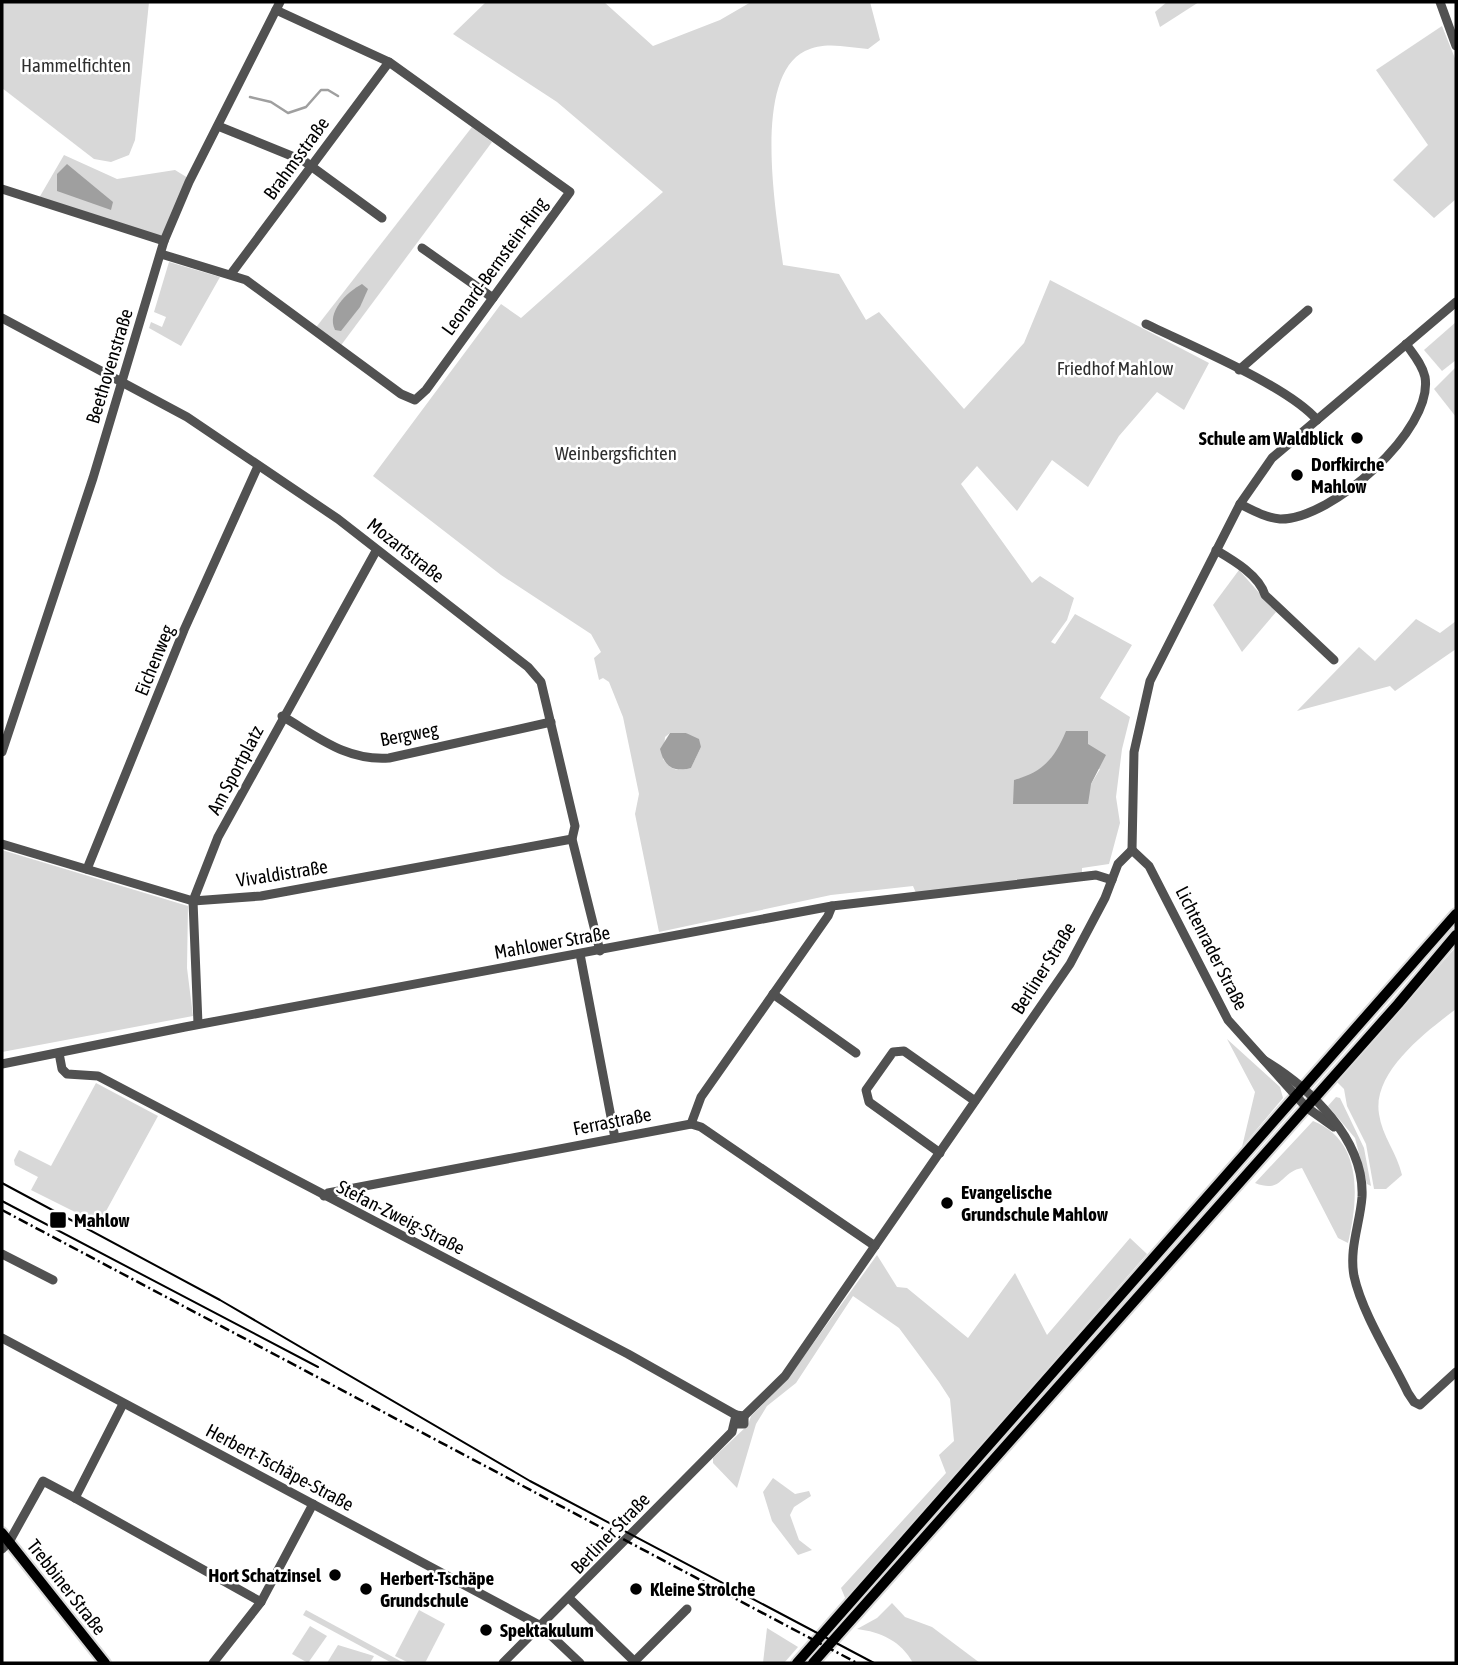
<svg xmlns="http://www.w3.org/2000/svg" width="1458" height="1665" viewBox="0 0 1458 1665" font-family="'Asap Condensed',sans-serif">
<rect width="100%" height="100%" fill="#fff"/>
<g fill="#d8d8d8" fill-rule="evenodd">
<polygon points="2,2 149,2 135,140 129,155 111,162 94,159 2,88"/>
<path d="M486,2H604L653,46L720,20L751,2H870L880,40L868,49C847,47 824,41 805,51C751,78 777,217 783,265L839,274L866,320L879,312L964,409L1024,343L1050,280L1209,363L1184,410L1157,392L1119,436L1088,487L1052,460L1017,511L977,466L961,484L1032,583L1040,576L1074,598L1067,620L1051,642L1055,644L1075,614L1132,645L1100,698L1130,717L1122,749L1116,797L1120,823L1109,864L1082,868V875L916,893L913,886L831,895L659,932L635,814L639,794L623,717L609,682L603,678L599,680L594,658L601,652L591,634L501,575L373,476L501,304L521,318L663,192L557,102L453,34ZM670,733H686L701,747L691,768C677,772 671,770 663,759L665,737ZM1056,756L1100,769L1091,784L1014,780L1035,774Z"/>
<polygon points="1167,2 1199,2 1160,27 1155,12"/>
<polygon points="1442,26 1456,61 1456,199 1434,218 1393,180 1428,145 1376,70"/>
<polygon points="472,127 492,142 339,348 314,330"/>
<polygon points="64,155 117,179 175,170 188,178 161,239 39,198"/>
<polygon points="169,262 220,277 181,346 149,328 151,322 162,327 166,317 154,312"/>
<polygon points="1456,322 1456,360 1442,371 1424,350"/>
<polygon points="1456,367 1456,417 1434,389"/>
<polygon points="1239,570 1276,612 1242,652 1213,605"/>
<polygon points="1416,619 1440,633 1456,621 1456,649 1395,691 1390,686 1297,711 1359,647 1375,661"/>
<polygon points="2,850 188,906 187,968 193,1016 2,1052"/>
<path d="M1456,947V1009C1427,1031 1372,1072 1379,1114C1382,1136 1397,1153 1402,1175L1386,1189H1374L1366,1144L1347,1106L1344,1089L1336,1081Z"/>
<polygon points="1227,1039 1280,1087 1283,1098 1242,1147 1255,1092"/>
<polygon points="96,1083 158,1116 99,1224 31,1190 38,1177 15,1165 14,1160 19,1150 51,1166"/>
<polygon points="1336,1097 1340,1098 1364,1148 1371,1186 1367,1184 1355,1138 1328,1106"/>
<path d="M1313,1121C1364,1141 1358,1200 1348,1243L1338,1238L1302,1168C1280,1172 1283,1194 1255,1183Z"/>
<polygon points="1130,1238 1147,1254 846,1600 841,1588 946,1473 939,1455 954,1441 950,1399 939,1382 899,1328 853,1296 796,1383 767,1406 756,1424 737,1488 713,1463 713,1458 748,1425 751,1416 786,1381 877,1255 897,1287 907,1288 968,1338 1015,1273 1047,1335"/>
<polygon points="773,1478 795,1494 809,1491 811,1496 794,1507 790,1515 799,1540 812,1550 798,1555 772,1521 763,1492"/>
<path d="M892,1603L905,1617L932,1627L980,1663H913C901,1641 881,1632 857,1629L877,1618Z"/>
<polygon points="306,1610 404,1663 392,1663 303,1615"/>
<polygon points="419,1610 445,1624 425,1663 409,1663 395,1656"/>
<polygon points="310,1626 327,1636 308,1663 292,1654"/>
<polygon points="767,1628 798,1647 784,1663 763,1663"/>
<polygon points="338,1645 374,1656 370,1663 327,1663"/>
</g>
<g fill="#9f9f9f">
<polygon points="67,164 113,202 111,210 57,191 57,174"/>
<path d="M362,284L368,289L360,307L341,331L335,330C326,312 347,292 362,284Z"/>
<path d="M1066,731H1088V744L1106,755L1091,784L1088,804H1013L1014,780C1043,772 1055,758 1066,731Z"/>
<path d="M670,733H686L699,739L701,747L691,768C673,773 664,766 660,749Z"/>
</g>
<g fill="none" stroke-linecap="round" stroke-linejoin="round">
<polyline stroke="#9f9f9f" stroke-width="2.5" points="250,97 271,102 288,113 306,107 321,90 328,90 338,96"/>
<g stroke="#dbdbdb" stroke-width="14">
<g id="major">
<polyline points="2,1533 105,1663"/>
<polyline points="797,1663 1456,914"/>
<polyline points="813,1663 1398,1004 1456,935"/>
</g>
</g>
<g stroke="#515151" stroke-width="9">
<polyline points="1440,2 1456,46"/>
<polyline points="218,126 304,161 382,218"/>
<polyline points="2,189 164,241"/>
<polyline points="422,248 493,298"/>
<polyline points="161,254 246,280 401,394 415,400 426,390 570,192 389,62 276,10"/>
<polyline points="231,274 389,62"/>
<polyline points="2,318 187,417 338,519 528,667 541,682 575,826 572,839 600,951"/>
<path d="M1146,324C1189,345 1288,386 1317,420"/>
<polyline points="1239,370 1308,310"/>
<path d="M1240,504C1252,510 1266,518 1280,519C1331,520 1434,430 1425,377C1422,364 1413,354 1406,344"/>
<path d="M1216,550C1233,560 1259,575 1265,595L1334,660"/>
<path d="M282,716C318,737 346,761 389,758L551,722"/>
<polyline points="2,752 93,478 164,241 189,182 280,2"/>
<polyline points="2,844 193,901 261,896 572,839"/>
<polyline points="1132,850 1134,752 1150,681 1240,504 1272,458 1456,302"/>
<polyline points="1132,850 1149,866 1228,1020 1306,1107 1334,1127"/>
<polyline points="87,869 184,630 258,466"/>
<polyline points="580,954 615,1138"/>
<polyline points="773,994 856,1053"/>
<polyline points="198,1024 193,901 218,837 376,551"/>
<polyline points="59,1053 62,1069 67,1074 98,1076 628,1354 736,1415"/>
<path d="M1264,1060C1309,1087 1365,1139 1362,1197C1360,1224 1349,1248 1354,1276C1362,1313 1391,1358 1408,1393L1414,1402L1420,1405L1456,1372"/>
<polyline points="2,1064 185,1027 832,906 1096,875 1112,880"/>
<polyline points="691,1124 701,1097 828,916 832,906"/>
<polyline points="940,1153 869,1102 866,1090 893,1052 904,1051 975,1101"/>
<polyline points="324,1196 328,1193 691,1124 701,1127 875,1246"/>
<polyline points="2,1254 53,1280"/>
<polyline points="2,1338 541,1626 580,1663"/>
<polyline points="744,1416 785,1376 1070,964 1105,898 1118,864 1132,850"/>
<polyline points="75,1498 261,1602"/>
<polyline points="2,1549 9,1542 43,1481 75,1498 123,1404"/>
<polyline points="570,1599 636,1663"/>
<polyline points="213,1663 261,1602 313,1504"/>
<polyline points="503,1663 732,1432 736,1415 744,1416 744,1424 736,1424"/>
<polyline points="633,1663 687,1609"/>
</g>
<use href="#major" stroke="#000" stroke-width="10"/>
<g stroke="#000" stroke-width="2">
<polyline points="2,1183 220,1300 530,1481 874,1663"/>
<polyline points="2,1201 318,1367"/>
</g>
<polyline stroke="#000" stroke-width="2.5" stroke-dasharray="10 3.5 2 3.5" stroke-linecap="butt" points="2,1210 857,1663"/>
</g>
<g fill="#000" stroke="#fff" stroke-width="2.5">
<circle cx="1357" cy="438" r="7"/>
<circle cx="1297" cy="475" r="7"/>
<circle cx="947" cy="1203" r="7"/>
<rect x="49" y="1211" width="18" height="18" rx="3.5"/>
<circle cx="335" cy="1575" r="7"/>
<circle cx="366" cy="1589" r="7"/>
<circle cx="636" cy="1589" r="7"/>
<circle cx="486" cy="1630" r="7"/>
</g>
<g text-anchor="middle" stroke-width="5" stroke-linejoin="round" paint-order="stroke">
<g font-size="19" fill="#2f2f2f" stroke="#fff">
<text x="76" y="72">Hammelfichten</text>
<text x="1115" y="375">Friedhof Mahlow</text>
<text x="616" y="460">Weinbergsfichten</text>
</g>
<g font-size="19" fill="#000" stroke="#fff">
<text transform="translate(296 158) rotate(-54)" y="7">Brahmsstraße</text>
<text transform="translate(494 266) rotate(-54)" y="7">Leonard-Bernstein-Ring</text>
<text transform="translate(109 366) rotate(-73)" y="7">Beethovenstraße</text>
<text transform="translate(406 550) rotate(38)" y="7">Mozartstraße</text>
<text transform="translate(154 660) rotate(-68)" y="7">Eichenweg</text>
<text transform="translate(409 734) rotate(-11)" y="7">Bergweg</text>
<text transform="translate(235 770) rotate(-62)" y="7">Am Sportplatz</text>
<text transform="translate(282 873) rotate(-9)" y="7">Vivaldistraße</text>
<text transform="translate(552 942) rotate(-10)" y="7">Mahlower Straße</text>
<text transform="translate(1212 948) rotate(63)" y="7">Lichtenrader Straße</text>
<text transform="translate(1043 968) rotate(-58)" y="7">Berliner Straße</text>
<text transform="translate(612 1121) rotate(-11)" y="7">Ferrastraße</text>
<text transform="translate(401 1217) rotate(27)" y="7">Stefan-Zweig-Straße</text>
<text transform="translate(280 1467) rotate(28)" y="7">Herbert-Tschäpe-Straße</text>
<text transform="translate(610 1533) rotate(-46)" y="7">Berliner Straße</text>
<text transform="translate(67 1587) rotate(52)" y="7">Trebbiner Straße</text>
</g>
<g font-size="19" font-weight="bold" fill="#000" stroke="#fff" text-anchor="start">
<text x="1343" y="445" text-anchor="end">Schule am Waldblick</text>
<text x="1311" y="471">Dorfkirche<tspan x="1311" dy="22">Mahlow</tspan></text>
<text x="961" y="1199">Evangelische<tspan x="961" dy="22">Grundschule Mahlow</tspan></text>
<text x="74" y="1227">Mahlow</text>
<text x="321" y="1582" text-anchor="end">Hort Schatzinsel</text>
<text x="380" y="1585">Herbert-Tschäpe<tspan x="380" dy="22">Grundschule</tspan></text>
<text x="650" y="1596">Kleine Strolche</text>
<text x="500" y="1637">Spektakulum</text>
</g>
</g>
<rect width="1458" height="1665" fill="none" stroke="#000000" stroke-width="7"/>
</svg>
